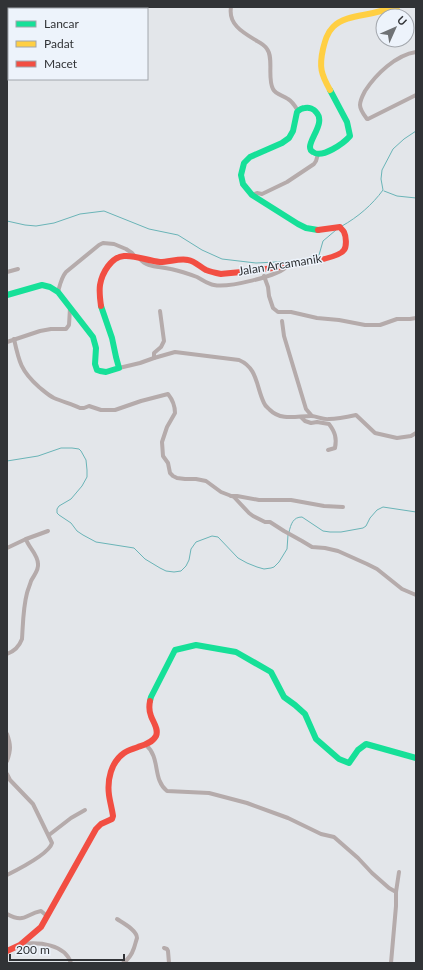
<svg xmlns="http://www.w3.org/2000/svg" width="423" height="970" viewBox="0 0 423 970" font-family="Lato,sans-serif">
<rect width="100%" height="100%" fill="#e3e6ea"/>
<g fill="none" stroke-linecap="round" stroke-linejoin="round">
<g stroke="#6ab4b7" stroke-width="1">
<polyline points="145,9 147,7"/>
<polyline points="7,77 9,77"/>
<polyline points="384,191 397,196 416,198"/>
<polyline points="7,221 25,225 36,226 54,223 80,214 104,211 149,229 178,235 202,250 222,259 256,263 296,261"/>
<path d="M342,226C358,217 372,205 383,190L381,179L382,170L393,149L404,139L416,131"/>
<polyline points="301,260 319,255 323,241 336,230"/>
<polyline points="7,461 38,456 61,448 72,448 79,449 81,451 86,460 87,470 87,477 82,486 71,499 59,506 57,509 57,513 59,515 71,523 77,531 83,535 96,542 134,548 145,559 160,568 166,571 174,572 181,571 186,566 189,560 191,549 196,542 212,536 218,537 238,558 247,563 257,567 264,569 271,568 274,567 279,562 287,549 288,535"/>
<path d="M289,532C291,524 293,517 302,517L323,531L330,532H341L363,528L366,526L370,518L377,510L383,507L416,512"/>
</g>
<g stroke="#b5abab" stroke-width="4">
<path d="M231,7C228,25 244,33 257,41C261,43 265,46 267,49C274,58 267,78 273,89C276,95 283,95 288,99C293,102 295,106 298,111"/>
<path d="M416,52C396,55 376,74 365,91C363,95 360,100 360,105C360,110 364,115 367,119H368L416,95"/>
<polyline points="252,195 257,193 262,194 287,182 314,164 316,161 318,154"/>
<path d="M140,259C147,268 160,266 171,269C180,271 189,274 197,277C203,280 208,284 214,285C227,288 280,276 287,266"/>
<polyline points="7,272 18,269"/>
<polyline points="264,276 268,287 269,296 273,308 278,312 291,312 317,318 339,320 365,325 380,325 397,319 410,319 416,318"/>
<path d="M58,292C60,285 61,278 66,272L99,245L103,243L114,244L126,249L132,253L136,258"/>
<polyline points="282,321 284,336 306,409 312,416"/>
<path d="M14,339C19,362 21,371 39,387C44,391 48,395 54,398C63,402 72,404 80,408H84L89,406L101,410H115L141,401L168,394C172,399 175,407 175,413L167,427L162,442L163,456L168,463L170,473L173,476L177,478L185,479H196L206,481L221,492L234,497L249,513L253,516L265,522H270L284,531L302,541L312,547L325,548L338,551L367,564L377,569L402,589L416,595"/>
<polyline points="7,342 40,331 51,329 66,329 69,325 70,308"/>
<polyline points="154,358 154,353 161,347 164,341 160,311"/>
<path d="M119,368L140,363L154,358L175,352L239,360C258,368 256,387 264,403C265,406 268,408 270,410C281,421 297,416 311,416C317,416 323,420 329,419C338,419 347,417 356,415L375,433L397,438L411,436L416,433"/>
<path d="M301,417L305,421L311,423L317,422L329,424C335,432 337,438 335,448L328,450"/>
<polyline points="231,496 237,496 259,500 291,500 324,506 343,507"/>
<polyline points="26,539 48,531"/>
<path d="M7,548L26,539C28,547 38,554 38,564C39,570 34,575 31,581C30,585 28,589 27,593C23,608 23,624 22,639C19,647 15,651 7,654"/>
<path d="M7,734C11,745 11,750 7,761"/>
<path d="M146,745C161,758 152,779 167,791L209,793L247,803L288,818L321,834L334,837L358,858L372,873L389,888L396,892L399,872"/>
<path d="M7,774L10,780L33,804L52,843C49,854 17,870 7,875"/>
<polyline points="49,835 71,818 85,810"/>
<path d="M7,914C25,924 25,914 41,911L47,916"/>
<path d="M117,919C123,923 137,930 137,938C136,941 135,945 134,948C132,954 129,959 123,963"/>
<path d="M22,944C39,942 65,944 71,963"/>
<polyline points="164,948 167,949 168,951 169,963"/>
<polyline points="391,963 396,906 396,892"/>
</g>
<g stroke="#16e098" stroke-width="6">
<path d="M318,230L306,228L298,224L252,195L243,184L241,175L244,163L250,157L282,143L289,138L293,131L297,112C299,110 302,108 305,108C309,107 314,109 316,112C326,122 310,138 310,147C310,149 311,151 313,152C322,159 344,143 350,136L347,122L330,90"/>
<polyline points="7,295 42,285 50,287 58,292 93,337 96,348 95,364 97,370 100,371 106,372 119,368 116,357 112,338 101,306"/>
<polyline points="150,701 151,697 175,650 196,645 236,652 271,672 284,697 295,705 305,714 316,739 339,759 349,763 358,750 366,744 416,758"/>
</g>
<path stroke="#ffcf43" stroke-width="6" d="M330,90C321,74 319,67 323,49C325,41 327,33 333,27C343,17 360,16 373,13C381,11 389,9 397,7"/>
<g stroke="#f24e42" stroke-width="6">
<path d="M101,306C100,299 99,292 100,285C102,273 111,257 124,256C136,255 148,261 160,262C169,262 180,258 188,260C195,261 200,267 206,270C211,272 216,273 221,274C240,272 336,263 344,250C347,246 346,236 344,232C343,230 341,229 340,227L318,230"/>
<path d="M7,951L20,945L41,927L96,829L101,824L112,819L113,816C112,809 110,802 109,795C107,780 111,762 124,753C128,750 133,749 138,747C144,745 152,743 156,736C159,729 153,722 151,716C149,711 149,706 150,701"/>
</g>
</g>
<g text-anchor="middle" stroke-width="3" stroke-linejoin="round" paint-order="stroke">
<g font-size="12" fill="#313336" stroke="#edf3fb">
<text transform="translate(280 265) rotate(-9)" y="4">Jalan Arcamanik</text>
</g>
</g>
<rect width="423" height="970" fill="none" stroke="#313336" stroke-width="16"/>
<rect x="8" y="8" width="140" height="72" fill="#edf3fb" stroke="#a2a6ac"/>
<rect x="16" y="21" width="20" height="6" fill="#16e098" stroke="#a2a6ac"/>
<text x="44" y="28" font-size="12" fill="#313336">Lancar</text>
<rect x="16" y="41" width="20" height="6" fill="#ffcf43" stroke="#a2a6ac"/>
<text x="44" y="48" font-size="12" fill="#313336">Padat</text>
<rect x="16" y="61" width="20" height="6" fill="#f24e42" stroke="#a2a6ac"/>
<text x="44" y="68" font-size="12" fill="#313336">Macet</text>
<g transform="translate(395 28) rotate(45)"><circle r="19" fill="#edf3fb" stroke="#a2a6ac"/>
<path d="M0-3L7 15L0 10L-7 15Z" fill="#6f7275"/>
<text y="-6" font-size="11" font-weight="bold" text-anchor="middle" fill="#313336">U</text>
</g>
<path d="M10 954v6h114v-6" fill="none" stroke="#313336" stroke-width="2"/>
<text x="16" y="954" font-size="12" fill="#313336" stroke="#edf3fb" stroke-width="3" paint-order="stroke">200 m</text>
</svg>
